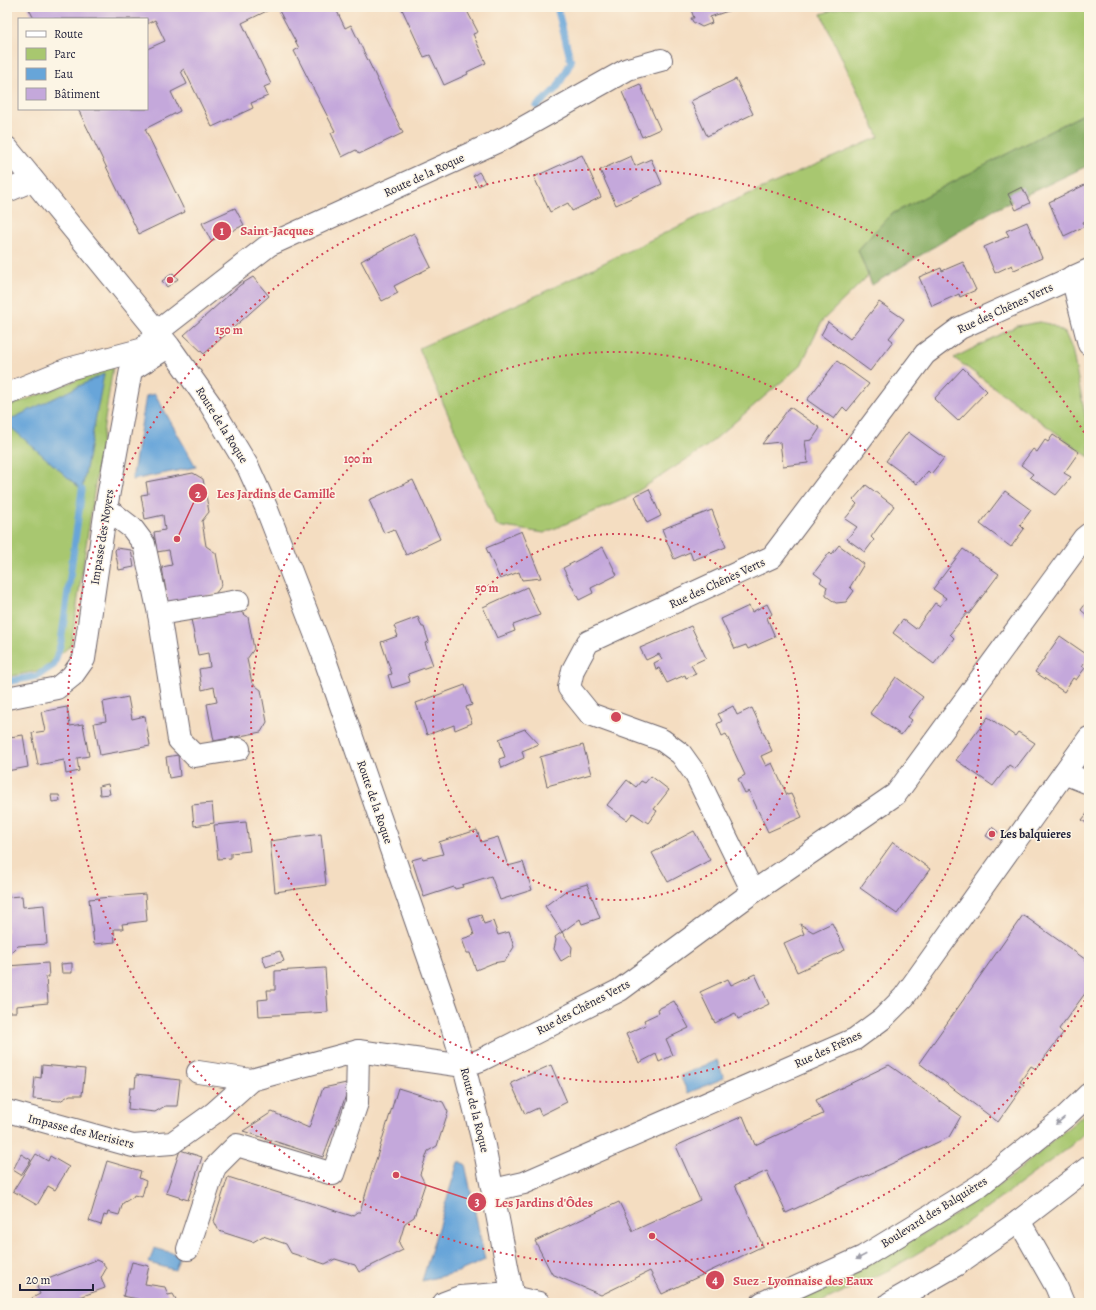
<svg xmlns="http://www.w3.org/2000/svg" width="1096" height="1310" viewBox="0 0 1096 1310" font-family="Alegreya,serif">
<rect width="100%" height="100%" fill="#fcf5e5"/>
<filter id="ink" filterUnits="userSpaceOnUse"><feTurbulence type="fractalNoise" baseFrequency=".025" numOctaves="2"/><feDisplacementMap in="SourceGraphic" scale="8" xChannelSelector="R" yChannelSelector="G"/><feConvolveMatrix kernelMatrix="1 2 1 2 8 2 1 2 1" color-interpolation-filters="sRGB"/></filter>
<filter id="wash" filterUnits="userSpaceOnUse"><feTurbulence type="fractalNoise" baseFrequency=".012" numOctaves="4" result="noise"/><feDisplacementMap in="SourceGraphic" scale="16" xChannelSelector="R" yChannelSelector="G"/><feGaussianBlur stdDeviation="0.9" result="paint"/><feColorMatrix in="noise" values="0 0 0 0 0 0 0 0 0 0 0 0 0 0 0 0 0 1.4 0 .05"/><feComposite in="paint" operator="in"/></filter>
<g filter="url(#wash)">
<rect width="100%" height="100%" fill="#f4ddc1"/>
<g fill="#a8c76f" stroke="#657455">
<polygon points="842,7 1089,7 1089,111 890,215 858,250 868,276 822,321 801,365 707,446 629,497 544,533 497,526 419,348 538,295 708,212 879,137 821,14"/>
<polygon points="1040,322 1050,324 1065,333 1072,349 1089,435 1089,457 954,358 1017,326"/>
<polygon points="113,366 71,645 42,670 7,677 7,407"/>
<polygon points="1089,1110 1089,1128 1073,1144 986,1209 951,1233 891,1269 819,1303 792,1303 852,1274 944,1222 1014,1174"/>
</g>
<polygon fill="#86ac62" stroke="#54674e" points="1089,111 1089,165 994,210 872,285 858,250 890,215"/>
<g fill="#67a5d9" stroke="#44648a">
<polygon points="104,374 82,490 7,424 7,421"/>
<polygon points="155,394 196,467 132,480 146,396"/>
<polygon points="717,1060 724,1078 688,1093 680,1076"/>
<polygon points="458,1162 465,1164 485,1260 458,1272 422,1281"/>
<polygon points="154,1248 180,1255 175,1270 149,1263"/>
</g>
<g fill="none" stroke-linecap="round" stroke-linejoin="round">
<g stroke="#67a5d9" stroke-width="7">
<polyline points="537,106 557,88 571,62 557,7"/>
<polyline points="7,682 37,676 54,665 61,642 82,490"/>
</g>
</g>
<g id="blocks">
<g fill="#c4a8db">
<polygon points="28,7 275,7 242,23 271,84 264,87 268,96 251,103 253,108 212,127 184,69 181,71 187,84 171,92 180,111 145,129 185,212 139,234 78,109 147,109 147,49 165,41 155,20 147,24 147,19 34,19"/>
<polygon points="277,7 335,7 345,28 351,25 403,133 359,154 356,150 342,157 331,133 335,131 294,51 299,48"/>
<polygon points="401,7 465,7 478,32 473,34 486,63 467,72 468,74 444,85 430,55 424,57"/>
<polygon points="690,7 734,7 731,8 731,10 710,17 712,23 702,27 693,22 691,18 694,18"/>
<polygon points="736,79 753,114 707,136 691,101"/>
<polygon points="640,84 660,129 642,137 622,92"/>
<polygon points="582,155 601,197 572,211 568,203 550,212 534,177"/>
<polygon points="631,156 635,166 651,159 662,184 616,205 600,170"/>
<polygon points="479,172 485,182 479,186 473,176"/>
<polygon points="1089,183 1089,219 1083,222 1085,226 1064,236 1049,202"/>
<polygon points="1022,187 1030,203 1016,210 1008,194"/>
<polygon points="235,208 244,225 211,241 202,223"/>
<polygon points="1027,222 1042,258 1014,270 1012,265 995,273 984,247 1009,236 1006,231"/>
<polygon points="414,233 431,267 394,286 398,293 382,301 361,261"/>
<polygon points="963,262 976,290 960,297 959,294 932,306 919,277 941,268 942,271"/>
<polygon points="173,273 178,279 167,287 162,281"/>
<polygon points="253,277 269,296 204,354 184,335 240,285"/>
<polygon points="879,302 904,319 889,338 893,341 870,371 821,335 828,322 850,339"/>
<polygon points="837,361 869,384 847,411 843,407 834,419 807,400"/>
<polygon points="963,368 987,391 958,421 934,399"/>
<polygon points="790,407 820,428 812,440 805,441 808,463 783,466 780,442 762,444"/>
<polygon points="908,432 944,458 931,474 928,471 917,484 886,461"/>
<polygon points="1053,435 1079,452 1064,473 1071,477 1056,495 1030,477 1033,474 1021,465 1033,449 1037,452 1045,440 1048,442"/>
<polygon points="193,473 203,479 209,512 202,521 206,546 216,553 222,585 215,594 168,603 162,567 172,565 169,550 157,552 154,532 165,530 163,515 145,519 141,495 148,494 146,482"/>
<polygon points="413,480 440,539 406,555 394,529 384,533 369,500"/>
<polygon points="866,485 894,506 871,537 874,540 865,552 847,539 857,527 845,519 857,504 853,500"/>
<polygon points="649,489 661,516 647,523 635,496"/>
<polygon points="1005,491 1031,510 1020,525 1024,529 1011,547 980,524"/>
<polygon points="712,510 726,547 693,560 690,552 674,559 662,529"/>
<polygon points="522,531 541,578 522,580 519,572 500,579 486,548 503,541 503,539"/>
<polygon points="839,545 864,564 850,587 854,591 846,602 836,603 826,596 826,590 827,587 820,582 822,579 814,573 830,552 832,554"/>
<polygon points="603,547 617,575 591,588 593,593 579,600 563,568"/>
<polygon points="116,548 131,550 134,567 119,570 115,551"/>
<polygon points="963,549 999,574 969,614 967,613 950,634 954,638 934,664 893,633 903,619 916,629 935,603 940,606 946,598 933,589"/>
<polygon points="527,587 540,615 513,625 515,631 497,638 483,607"/>
<polygon points="1089,591 1089,617 1081,610 1089,599 1085,596"/>
<polygon points="767,604 772,614 767,618 775,637 748,649 746,645 735,649 721,619 749,606 752,612"/>
<polygon points="238,610 248,617 254,649 247,659 252,683 261,690 267,722 261,732 214,741 207,704 217,702 214,687 202,690 199,669 210,667 208,653 198,655 191,619"/>
<polygon points="418,617 422,627 424,627 429,642 425,643 433,665 408,674 410,682 392,688 388,675 392,674 381,642 398,636 394,626"/>
<polygon points="691,626 706,658 691,665 696,674 686,678 685,675 667,683 659,668 656,669 654,663 662,659 659,654 646,660 640,648"/>
<polygon points="1060,636 1089,656 1082,666 1085,668 1076,680 1073,678 1064,692 1035,672"/>
<polygon points="896,677 923,697 908,717 912,720 901,735 870,713"/>
<polygon points="465,685 472,705 466,707 472,723 455,730 454,725 427,735 416,703"/>
<polygon points="128,697 132,719 145,716 150,746 100,755 94,723 106,721 103,702"/>
<polygon points="733,706 737,715 752,708 772,751 761,756 766,766 772,763 787,795 791,794 802,817 768,832 749,791 745,793 738,779 745,775 726,734 722,736 717,724 722,721 718,714"/>
<polygon points="67,707 70,726 83,724 89,756 77,758 79,771 66,774 64,760 38,765 32,733 45,731 41,712"/>
<polygon points="988,717 1015,736 1018,732 1035,743 1015,769 1009,765 993,786 956,760"/>
<polygon points="7,725 10,737 23,735 28,767 7,771"/>
<polygon points="525,729 539,744 522,751 524,758 502,768 499,759 505,757 499,739"/>
<polygon points="583,745 591,774 547,786 540,757"/>
<polygon points="178,755 180,776 169,778 166,757"/>
<polygon points="651,776 669,790 654,809 657,811 648,823 633,813 627,820 607,805 627,780 636,787 641,781 645,783"/>
<polygon points="108,784 110,794 100,795 99,786"/>
<polygon points="51,795 59,795 60,801 52,802"/>
<polygon points="212,803 214,823 194,826 192,805"/>
<polygon points="1089,811 1089,825 1082,820"/>
<polygon points="246,822 250,851 231,853 231,858 218,859 214,825"/>
<polygon points="992,827 998,832 992,840 986,836"/>
<polygon points="477,830 481,842 498,837 508,866 523,862 532,890 500,900 491,876 462,885 463,887 455,889 454,887 424,897 412,860 422,857 423,859 443,854 439,842"/>
<polygon points="694,831 710,860 668,882 652,853"/>
<polygon points="321,834 326,885 275,892 270,841"/>
<polygon points="893,842 930,869 897,914 860,888"/>
<polygon points="587,884 600,918 582,924 580,919 562,932 545,906 567,890"/>
<polygon points="145,894 147,921 122,924 123,929 114,929 115,942 94,944 89,899"/>
<polygon points="22,896 23,907 44,905 47,944 17,946 9,954 7,954 7,897"/>
<polygon points="481,915 484,924 493,921 498,935 509,932 514,947 505,961 493,963 476,970 470,953 467,953 462,939 474,935 469,919"/>
<polygon points="1023,915 1089,962 1089,988 1059,1029 1063,1033 1036,1069 1031,1066 1020,1082 1024,1085 998,1122 919,1063"/>
<polygon points="832,923 845,950 797,972 784,943 804,934 800,924 813,932"/>
<polygon points="562,932 572,947 571,955 561,961 554,949 556,940 555,937"/>
<polygon points="280,951 284,961 266,967 262,956"/>
<polygon points="48,963 49,977 46,977 48,1003 16,1006 16,1012 7,1012 7,966"/>
<polygon points="72,963 72,973 62,973 61,964"/>
<polygon points="325,968 328,1012 259,1016 258,1000 268,999 267,990 275,990 275,971"/>
<polygon points="755,974 769,1004 738,1019 735,1013 715,1023 700,992 728,979 731,985"/>
<polygon points="674,1001 689,1028 666,1039 673,1055 659,1062 656,1054 639,1063 626,1034 646,1025 644,1020 659,1013 658,1009"/>
<polygon points="42,1065 85,1069 82,1095 70,1095 60,1101 33,1099 35,1077 41,1078"/>
<polygon points="551,1065 567,1102 541,1115 538,1108 525,1114 511,1083"/>
<polygon points="889,1065 961,1116 949,1137 786,1213 767,1171 735,1185 763,1246 662,1294 650,1271 601,1295 552,1274 535,1241 619,1202 633,1231 700,1200 676,1146 743,1116 755,1145 823,1114 816,1100"/>
<polygon points="136,1075 180,1080 177,1106 165,1106 155,1112 128,1109 130,1088 135,1088"/>
<polygon points="351,1082 323,1157 243,1131 272,1112 309,1128 323,1088"/>
<polygon points="398,1088 443,1102 448,1112 437,1146 428,1151 420,1174 425,1184 414,1217 405,1223 399,1243 403,1250 359,1272 355,1265 335,1259 325,1264 291,1253 286,1244 263,1236 253,1242 219,1231 214,1221 228,1177 352,1216 357,1212 360,1212"/>
<polygon points="180,1150 202,1157 188,1200 166,1193"/>
<polygon points="21,1154 31,1160 21,1175 13,1170"/>
<polygon points="36,1154 48,1161 50,1156 69,1167 55,1190 48,1186 37,1205 13,1191"/>
<polygon points="107,1161 141,1171 139,1178 146,1181 142,1197 134,1195 133,1197 123,1203 119,1215 108,1212 107,1216 104,1215 101,1225 89,1221"/>
<polygon points="96,1260 103,1263 106,1269 102,1276 101,1277 105,1288 80,1297 82,1303 31,1303 32,1298 40,1294 37,1287 49,1281 48,1279"/>
<polygon points="132,1262 149,1266 145,1284 165,1287 168,1295 173,1294 178,1303 139,1303 137,1299 123,1296"/>
</g>
</g>
</g>
<g filter="url(#ink)">
<use href="#blocks" fill-opacity="0" stroke="#6c636a" stroke-width="1"/>
<g fill="none" stroke-linecap="round" stroke-linejoin="round">
<g stroke="#6c636a" stroke-width="24">
<g id="minor">
<polyline points="7,148 169,346 210,404 248,467 266,507 323,654 448,1013 464,1066 484,1146 514,1303"/>
<polyline points="7,191 33,180"/>
<polyline points="1072,277 1089,344"/>
<polyline points="7,394 68,369 144,349 157,332 269,245 505,138 628,69 661,60"/>
<polyline points="106,508 132,528 144,544 159,614 179,740 195,756 239,749"/>
<polyline points="159,614 238,601"/>
<polyline points="7,698 57,688 72,676 84,659 106,508 131,370 160,352"/>
<polyline points="1064,773 1089,783"/>
<polyline points="753,892 696,775 681,754 662,740 590,714 569,688 573,670 588,642 772,557 925,354 960,328 1089,270"/>
<polyline points="198,1072 251,1080"/>
<polyline points="7,1111 133,1146 172,1143 214,1113 251,1080 358,1051 464,1066 481,1060 620,990 753,892 896,794 1084,538 1089,534"/>
<polyline points="493,1190 524,1183 855,1039 882,1019 904,997 1089,738"/>
<polyline points="1019,1221 1056,1286 1063,1303"/>
<polyline points="188,1249 215,1167 237,1145 333,1174 357,1103 358,1051"/>
<polyline points="444,1303 460,1297 498,1294 539,1303"/>
<polyline points="762,1303 863,1257 979,1186 1065,1117 1089,1094"/>
<polyline points="890,1303 956,1265 1019,1221 1089,1167"/>
</g>
</g>
<use href="#minor" stroke="#fff" stroke-width="22"/>
</g>
<defs><path id="oneway-solid" d="M-6-.8H1V-3.2L6.5 0L1 3.2V.8H-6Z"/></defs>
<g fill="#9c9ca7">
<use href="#oneway-solid" transform="translate(1060 1121) rotate(141)"/>
<use href="#oneway-solid" transform="translate(861 1257) rotate(153)"/>
</g>
</g>
<g fill="none" stroke="#d1495b" stroke-width="2" stroke-dasharray="2 4">
<circle cx="616" cy="717" r="183"/>
<circle cx="616" cy="717" r="365"/>
<path d="M1088 995A548 548 0 1 1 1088 439"/>
</g>
<circle fill="#d1495b" stroke="#fcf5e5" stroke-width="1.5" cx="992" cy="834" r="4"/>
<g text-anchor="middle" stroke-width="3" stroke-linejoin="round" paint-order="stroke">
<g font-size="12" fill="#22223b" stroke="#fcf5e5">
<text transform="translate(424 175) rotate(-25)" y="4">Route de la Roque</text>
<text transform="translate(1005 308) rotate(-25)" y="4">Rue des Chênes Verts</text>
<text transform="translate(222 425) rotate(58)" y="4">Route de la Roque</text>
<text transform="translate(102 537) rotate(-81)" y="4">Impasse des Noyers</text>
<text transform="translate(717 583) rotate(-25)" y="4">Rue des Chênes Verts</text>
<text transform="translate(375 802) rotate(71)" y="4">Route de la Roque</text>
<text transform="translate(583 1007) rotate(-28)" y="4">Rue des Chênes Verts</text>
<text transform="translate(828 1049) rotate(-25)" y="4">Rue des Frênes</text>
<text transform="translate(475 1110) rotate(76)" y="4">Route de la Roque</text>
<text transform="translate(81 1131) rotate(14)" y="4">Impasse des Merisiers</text>
<text transform="translate(934 1212) rotate(-32)" y="4">Boulevard des Balquières</text>
</g>
<g font-size="12" font-weight="bold" fill="#22223b" stroke="#fcf5e5" text-anchor="start">
<text x="1000" y="838">Les balquieres</text>
</g>
</g>
<circle cx="616" cy="717" r="6" fill="#d1495b" stroke="#fcf5e5" stroke-width="2"/>
<g font-size="12" text-anchor="middle" font-weight="bold" fill="#d1495b" stroke="#fcf5e5" stroke-width="3" stroke-linejoin="round" paint-order="stroke">
<text x="229" y="334">150 m</text>
<text x="358" y="463">100 m</text>
<text x="487" y="592">50 m</text>
</g>
<path fill="none" stroke="#d1495b" stroke-width="1.5" d="M170 280L222 231M177 539L198 493M396 1175L477 1202M652 1236L715 1280"/>
<g fill="#d1495b" stroke="#fcf5e5" stroke-width="1.5">
<circle cx="170" cy="280" r="4"/>
<circle cx="177" cy="539" r="4"/>
<circle cx="396" cy="1175" r="4"/>
<circle cx="652" cy="1236" r="4"/>
<circle cx="222" cy="231" r="10"/>
<circle cx="198" cy="493" r="10"/>
<circle cx="477" cy="1202" r="10"/>
<circle cx="715" cy="1280" r="10"/>
</g>
<g font-size="12" text-anchor="middle" font-weight="bold" fill="#fff">
<text x="222" y="235">1</text>
<text x="198" y="498">2</text>
<text x="477" y="1206">3</text>
<text x="715" y="1284">4</text>
</g>
<g font-size="13" text-anchor="middle" font-weight="bold" fill="#d1495b" stroke="#fcf5e5" stroke-width="3" stroke-linejoin="round" paint-order="stroke">
<text x="277" y="235">Saint-Jacques</text>
<text x="276" y="498">Les Jardins de Camille</text>
<text x="544" y="1207">Les Jardins d'Ôdes</text>
<text x="803" y="1285">Suez - Lyonnaise des Eaux</text>
</g>
<rect width="1096" height="1310" fill="none" stroke="#fcf5e5" stroke-width="24"/>
<rect x="18" y="18" width="130" height="92" fill="#fcf5e5" stroke="#a5a1a1"/>
<rect x="26" y="31" width="20" height="6" fill="#ffffff" stroke="#a5a1a1"/>
<text x="54" y="38" font-size="12" fill="#22223b">Route</text>
<rect x="26" y="48" width="20" height="12" fill="#a8c76f" stroke="#a5a1a1"/>
<text x="54" y="58" font-size="12" fill="#22223b">Parc</text>
<rect x="26" y="68" width="20" height="12" fill="#67a5d9" stroke="#a5a1a1"/>
<text x="54" y="78" font-size="12" fill="#22223b">Eau</text>
<rect x="26" y="88" width="20" height="12" fill="#c4a8db" stroke="#a5a1a1"/>
<text x="54" y="98" font-size="12" fill="#22223b">Bâtiment</text>
<path d="M20 1284v6h73v-6" fill="none" stroke="#22223b" stroke-width="2"/>
<text x="26" y="1284" font-size="12" fill="#22223b" stroke="#fcf5e5" stroke-width="3" paint-order="stroke">20 m</text>
</svg>
